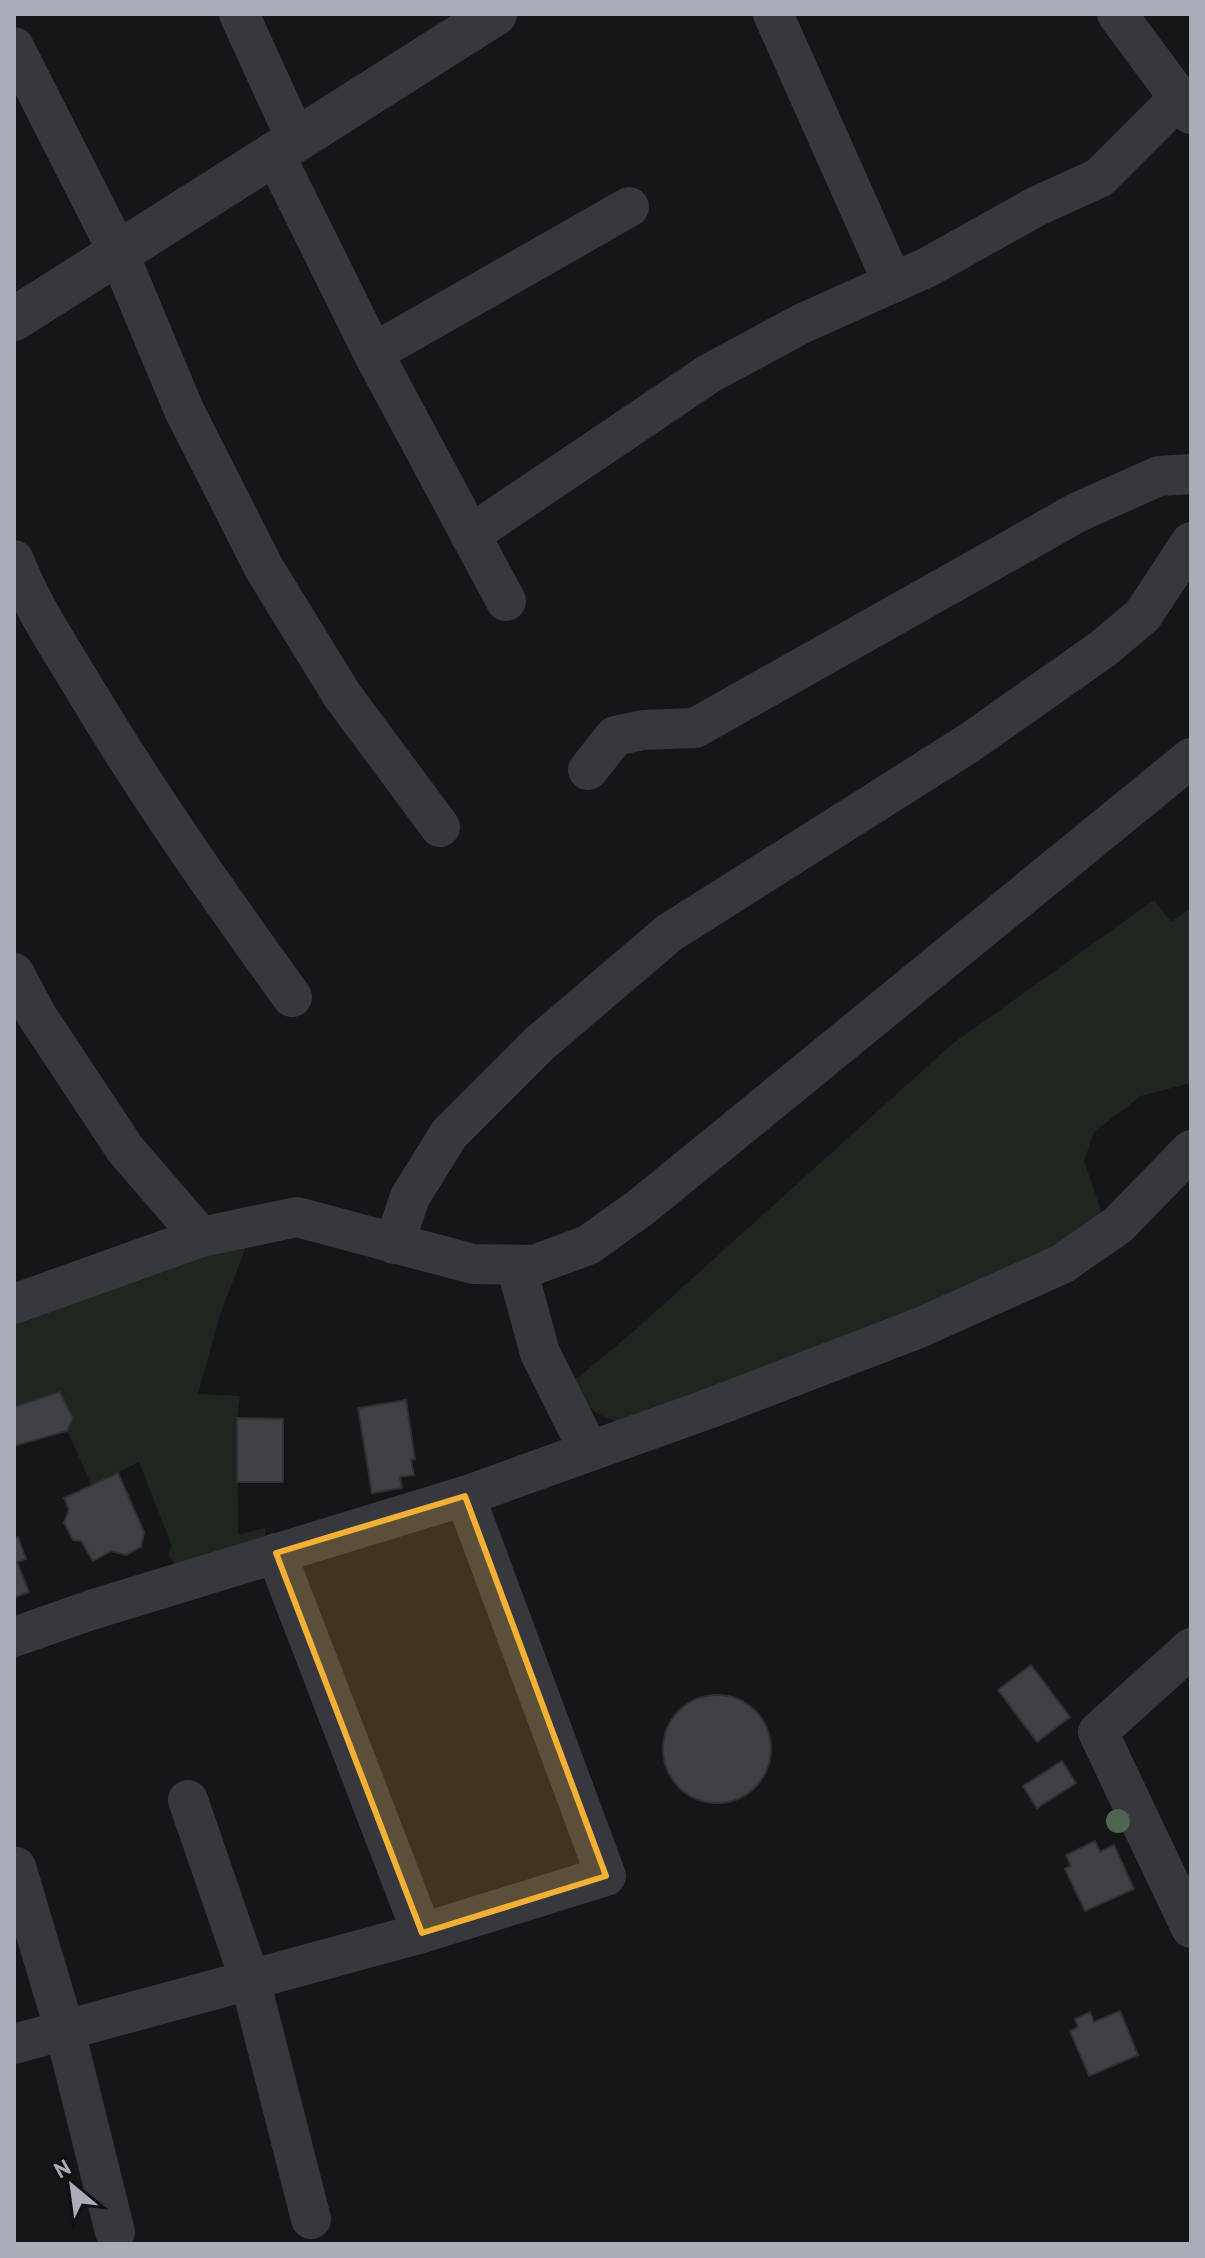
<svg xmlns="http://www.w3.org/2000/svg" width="1205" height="2258" viewBox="0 0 1205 2258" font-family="'PT Sans',sans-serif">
<rect width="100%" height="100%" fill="#161618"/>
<g fill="#1e261f">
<path d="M1154,900L1171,922L1191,908V1083L1141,1096L1094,1132L1084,1161L1104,1219L1053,1253L628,1424C596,1417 589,1410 570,1384L634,1331L952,1044Z"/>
<polygon points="250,1236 220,1315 198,1394 240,1396 237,1418 238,1535 265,1528 266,1541 178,1570 168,1554 172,1546 139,1462 92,1486 67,1431 73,1418 60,1392 14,1407 14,1314"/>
</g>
<g fill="#404145" stroke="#303034" stroke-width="2">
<polygon points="60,1392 73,1418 67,1431 14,1446 14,1407"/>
<polygon points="406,1400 415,1459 411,1460 414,1475 400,1477 402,1488 372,1493 358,1408"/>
<polygon points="237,1418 283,1419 283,1482 237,1482"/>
<polygon points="118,1473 144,1532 141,1547 126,1555 111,1551 93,1561 81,1541 73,1540 64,1523 69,1509 64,1498"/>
<polygon points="18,1537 26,1559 17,1562 29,1592 14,1598 14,1538"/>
<polygon points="1031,1665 1070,1717 1037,1742 998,1690"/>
<circle cx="717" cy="1749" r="54"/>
<polygon points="1062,1761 1076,1783 1037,1808 1023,1786"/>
<polygon points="1095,1841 1100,1852 1114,1845 1134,1889 1085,1911 1065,1869 1071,1866 1066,1855"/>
<polygon points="1120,2011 1138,2055 1089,2076 1070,2031 1078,2027 1075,2019 1090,2012 1094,2022"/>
</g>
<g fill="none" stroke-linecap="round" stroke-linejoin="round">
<g stroke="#37383d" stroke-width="40">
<polyline points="239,14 296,139"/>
<polyline points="773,14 893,283"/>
<polyline points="1117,14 1191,114"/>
<polyline points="14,47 118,252 184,410 264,568 342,695 440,827"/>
<polyline points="274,153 373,353 506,601"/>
<polyline points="373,353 629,207"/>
<polyline points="470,535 710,373 801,324 928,267 1037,206 1099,178 1179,98"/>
<path d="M14,560C31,605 59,646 84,688C148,795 219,896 292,997"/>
<polyline points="588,770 615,736 643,730 695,728 1078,512 1159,476 1191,474"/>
<polyline points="14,973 37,1016 125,1149 201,1237"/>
<polyline points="394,1244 410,1197 449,1134 539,1044 669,933 969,743 1104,648 1143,615 1191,542"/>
<polyline points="516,1265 540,1353 589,1451"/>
<polyline points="14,1304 201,1237 297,1217 473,1264 534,1265 588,1245 640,1208 1191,758"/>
<polyline points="276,1553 422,1933"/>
<polyline points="14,1637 91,1610 465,1496 708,1409 919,1328 1062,1264 1118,1225 1191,1150"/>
<polyline points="1191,1648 1098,1732 1191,1928"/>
<polyline points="188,1800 250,1980 311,2219"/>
<polyline points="16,1867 65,2031 115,2232"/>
<polyline points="14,2044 422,1933 606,1876 465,1496"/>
</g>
<polyline stroke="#37383d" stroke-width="44" points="14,319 495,14"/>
</g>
<circle fill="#506452" cx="1118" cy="1821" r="12"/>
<path fill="#f2b134" fill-opacity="0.2" stroke="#f2b134" stroke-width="6" stroke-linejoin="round" d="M465,1496L606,1876L422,1933L276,1553Z"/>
<rect width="1205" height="2258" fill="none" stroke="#a8adb8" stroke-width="32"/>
<g transform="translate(72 2186) rotate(331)" stroke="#111113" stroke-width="6" paint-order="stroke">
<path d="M0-6L14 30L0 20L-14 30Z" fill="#a8adb8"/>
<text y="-12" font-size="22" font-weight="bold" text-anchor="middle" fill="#a8adb8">N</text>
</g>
</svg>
